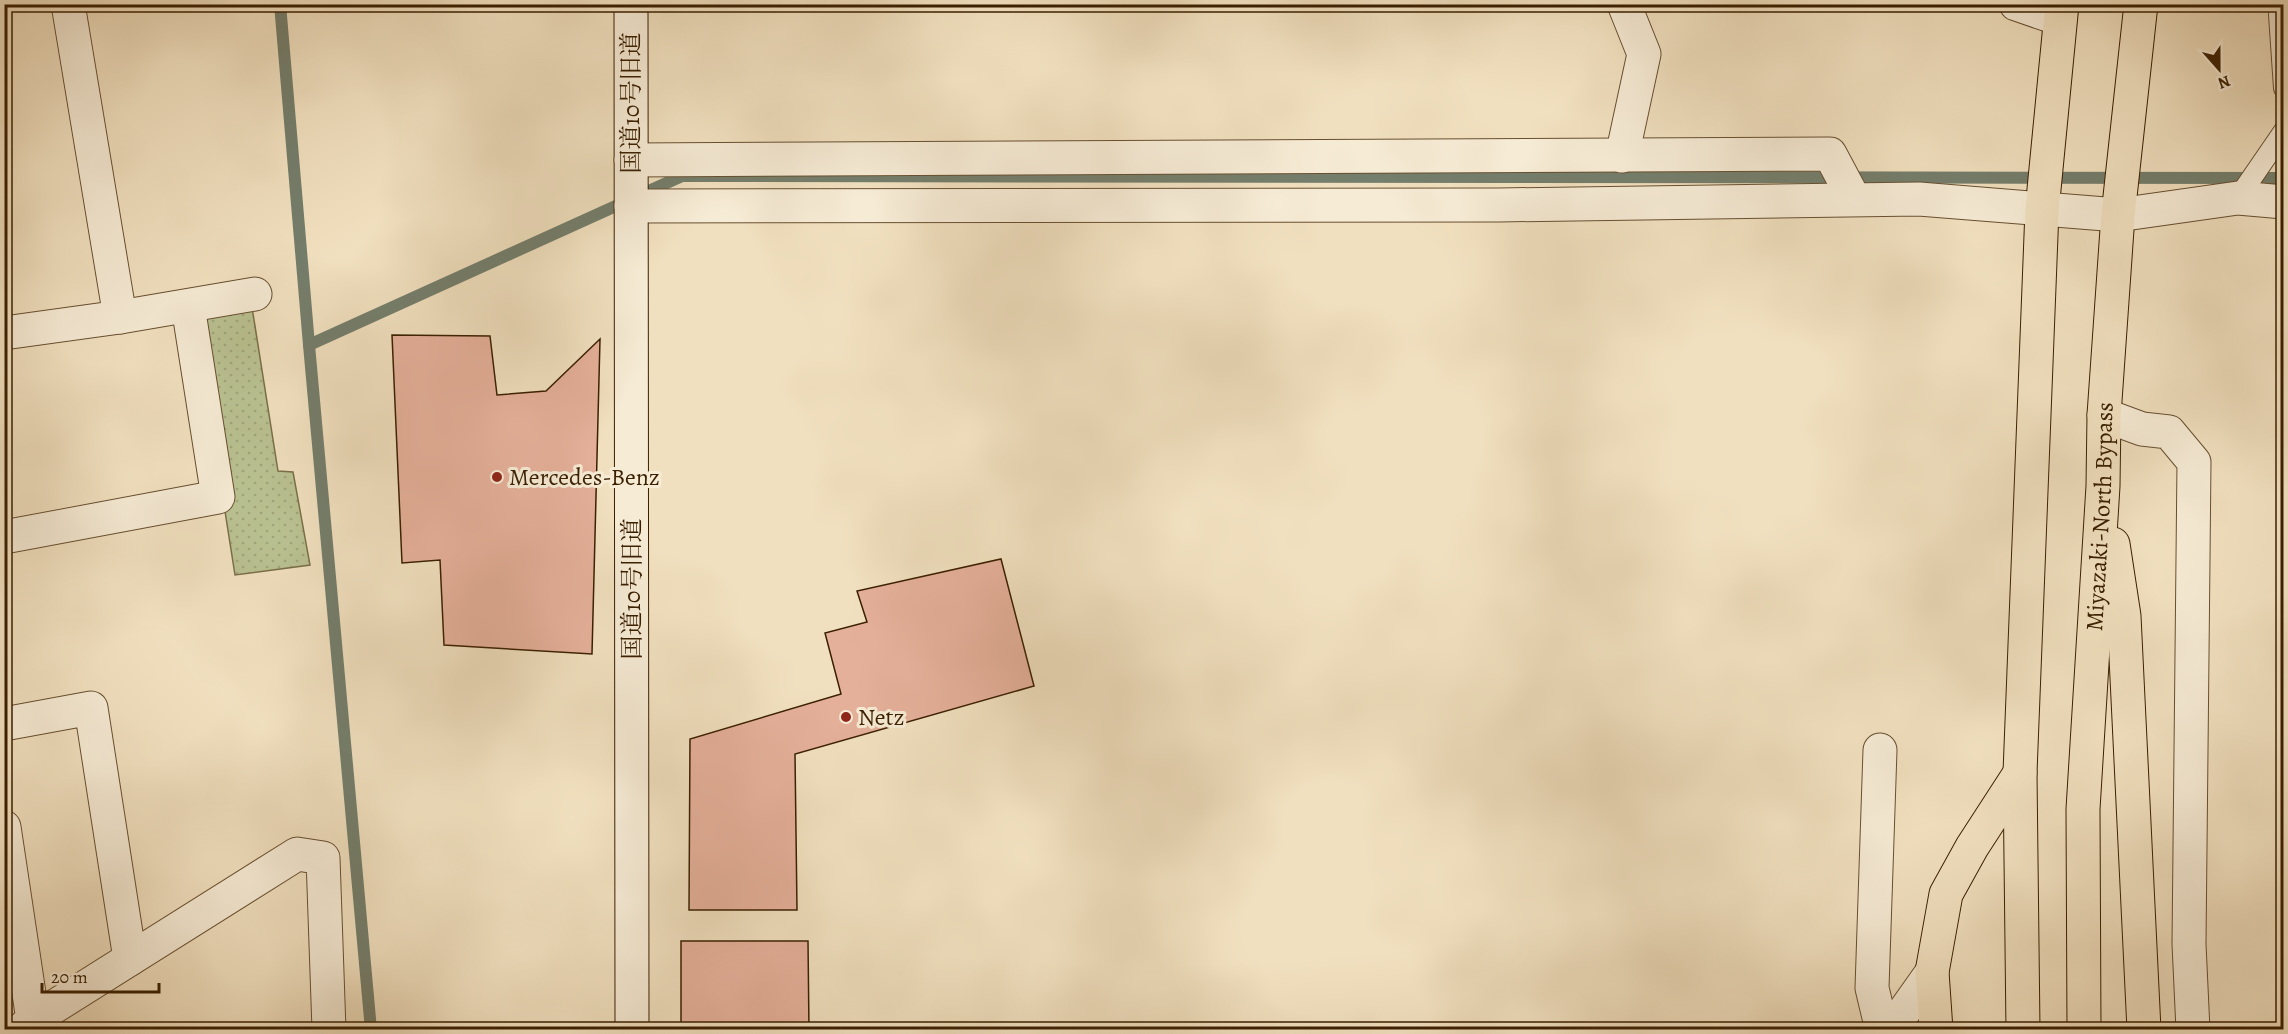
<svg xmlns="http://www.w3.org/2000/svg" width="2288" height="1034" viewBox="0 0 2288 1034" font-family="Alegreya,'Noto Serif JP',serif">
<defs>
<pattern id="grass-dots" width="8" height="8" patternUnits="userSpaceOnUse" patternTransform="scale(1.5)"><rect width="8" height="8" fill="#bac292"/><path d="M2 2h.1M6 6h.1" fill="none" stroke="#a1a67c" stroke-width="1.8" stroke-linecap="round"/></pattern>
</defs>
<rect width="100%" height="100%" fill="#f1e0bf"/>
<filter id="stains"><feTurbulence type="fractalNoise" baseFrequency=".00333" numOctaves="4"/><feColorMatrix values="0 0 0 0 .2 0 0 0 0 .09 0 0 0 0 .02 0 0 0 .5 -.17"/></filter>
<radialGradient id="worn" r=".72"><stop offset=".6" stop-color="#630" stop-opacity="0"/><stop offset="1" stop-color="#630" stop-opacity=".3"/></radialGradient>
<polygon fill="url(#grass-dots)" stroke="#7a704a" stroke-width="1.5" points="251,301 278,471 293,472 310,565 235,575 224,505 200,319"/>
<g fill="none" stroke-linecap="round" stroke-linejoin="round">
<g stroke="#747e6c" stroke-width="12">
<polyline points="280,4 309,345 371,1030"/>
<polyline points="309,345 682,176 2284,178"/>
</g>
</g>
<g fill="#e5b09a" stroke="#3a1f01" stroke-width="1.5">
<polygon points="392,335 490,336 497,395 546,391 600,339 592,654 444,645 440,560 402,563"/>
<polygon points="1001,559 1034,686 795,754 797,910 689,910 690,739 841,694 825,633 867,622 857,591"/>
<polygon points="681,941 808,941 809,1030 681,1030"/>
</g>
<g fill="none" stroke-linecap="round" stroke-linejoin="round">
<g stroke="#684f30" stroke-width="22">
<g id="lane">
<polyline points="2284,11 2279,15 2284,88"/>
<polyline points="2238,198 2284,131"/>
</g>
</g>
<g stroke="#684f30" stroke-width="35">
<g id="street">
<polyline points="68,4 120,317"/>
<polyline points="2016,4 2060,19"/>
<polyline points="1622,156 1644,54 1624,4"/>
<polyline points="631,160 1830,154 1854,199"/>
<polyline points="631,206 1499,205 1919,199 2118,215 2238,198 2284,202"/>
<polyline points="4,333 120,317 255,294"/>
<polyline points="2104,415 2142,429 2169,432 2194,462 2189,944 2193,1030"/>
<polyline points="4,537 218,497 188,306"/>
<polyline points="4,724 91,708 130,959"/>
<polyline points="1880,750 1872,988 1882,1030"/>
<polyline points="4,827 33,1020"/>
<polyline points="21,1030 33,1020 297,854 323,858 329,1030"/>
<polyline points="1891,1030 1932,972"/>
</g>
</g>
<g stroke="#3a1f01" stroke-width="35">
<polyline id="secondary" points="631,4 632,1030"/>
</g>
<g stroke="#3a1f01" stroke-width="35">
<g id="highway">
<polyline points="2113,544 2124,616 2144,1030"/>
<polyline points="1936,1030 1932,972 1946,894 1972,847 2020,773"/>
<polyline points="2023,1030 2020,773 2042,210 2062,4"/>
<path id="s1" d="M2084,1030L2083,809L2103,486L2104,415L2118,215L2141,4"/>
</g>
</g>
<use href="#lane" stroke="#f6ebd5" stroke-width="20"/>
<use href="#street" stroke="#f6ebd5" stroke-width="33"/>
<use href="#secondary" stroke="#f6ebd5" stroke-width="33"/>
<use href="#highway" stroke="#f1e0bf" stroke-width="33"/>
</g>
<g fill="#8f2418" stroke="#f6ebd5" stroke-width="2">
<circle cx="497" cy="477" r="6"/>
<circle cx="846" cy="717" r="6"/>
</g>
<g text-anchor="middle" stroke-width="6" stroke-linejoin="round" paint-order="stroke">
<g font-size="24" fill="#3a1f01" stroke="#f6ebd5">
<text transform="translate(631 103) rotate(-90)" y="8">国道10号旧道</text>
<text dy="8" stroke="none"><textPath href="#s1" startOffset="514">Miyazaki-North Bypass</textPath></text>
<text transform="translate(632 589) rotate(-90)" y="8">国道10号旧道</text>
</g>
<g font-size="24" fill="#3a1f01" stroke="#f6ebd5" text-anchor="start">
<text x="509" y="485">Mercedes-Benz</text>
<text x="858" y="725">Netz</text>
</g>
</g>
<rect width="2288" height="1034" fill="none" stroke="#f1e0bf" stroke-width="24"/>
<rect x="6" y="6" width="2276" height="1022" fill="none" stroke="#3a1f01" stroke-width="3"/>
<rect x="12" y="12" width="2264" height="1010" fill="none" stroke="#3a1f01" stroke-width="1.5"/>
<g transform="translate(2219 69) rotate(159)" stroke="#f6ebd5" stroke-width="4.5" paint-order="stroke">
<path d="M0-4.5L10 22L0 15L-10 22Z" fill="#3a1f01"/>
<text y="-9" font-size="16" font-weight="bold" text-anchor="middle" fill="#3a1f01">N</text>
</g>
<path d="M42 983v9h117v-9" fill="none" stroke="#3a1f01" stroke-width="3"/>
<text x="51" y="983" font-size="18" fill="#3a1f01" stroke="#f6ebd5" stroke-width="4.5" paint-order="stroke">20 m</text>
<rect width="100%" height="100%" filter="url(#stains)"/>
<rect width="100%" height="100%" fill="url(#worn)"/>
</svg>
